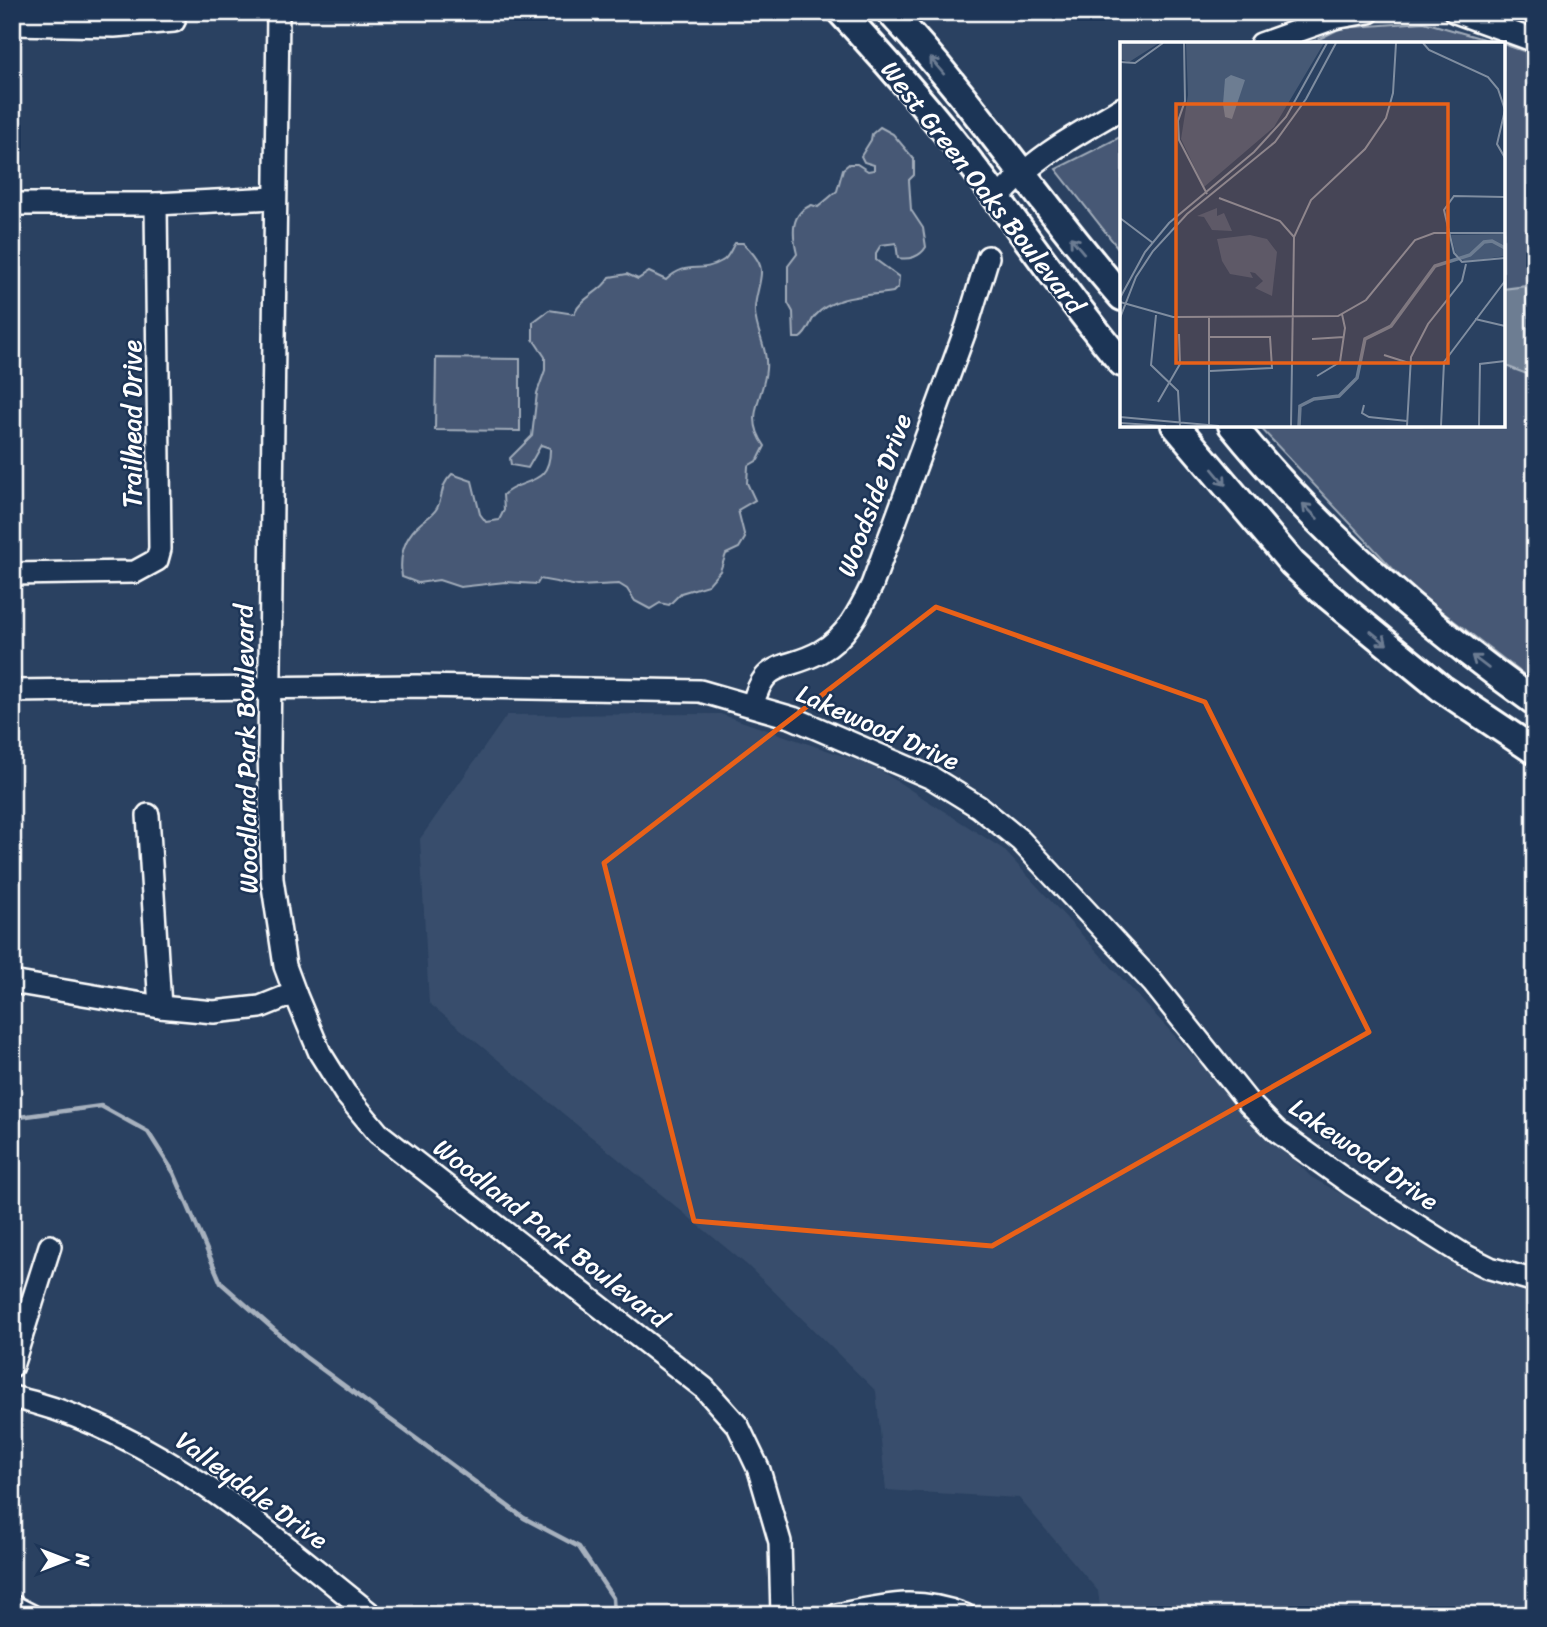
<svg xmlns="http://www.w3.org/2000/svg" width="1547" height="1627" viewBox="0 0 1547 1627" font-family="Sriracha,sans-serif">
<rect width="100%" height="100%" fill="#2a4161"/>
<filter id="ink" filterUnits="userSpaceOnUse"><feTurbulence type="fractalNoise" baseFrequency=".0143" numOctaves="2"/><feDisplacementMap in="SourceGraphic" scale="14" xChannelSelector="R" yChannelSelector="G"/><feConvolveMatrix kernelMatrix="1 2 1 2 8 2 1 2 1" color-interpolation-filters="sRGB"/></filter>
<g filter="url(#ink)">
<polygon fill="#394e6c" points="720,714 873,766 1003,849 1183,1045 1311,1177 1481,1273 1535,1287 1535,1615 1101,1615 1098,1591 1019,1498 886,1490 876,1391 747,1265 429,1003 420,839 507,715"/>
<g fill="#465975" stroke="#a2acba" stroke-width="2">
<polygon points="1424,22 1501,44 1309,44 1341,28"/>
<polygon points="1503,44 1535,55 1535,683 1410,587 1258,425 1503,425"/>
<path d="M880,127L893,134L914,159V175L909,180L911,210L923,228L926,247C920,257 909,260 898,258L896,243L881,245L876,253V260L899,277L898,287L893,292C867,296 833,295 815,316C809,323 809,332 800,338H794L793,312L788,303V266L797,254C792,234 790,213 812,205L818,207L837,191L843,169L849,164H857L868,171L874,170V165L864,162L861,156L871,140L872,134Z"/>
<polygon points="1122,136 1122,253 1056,169"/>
<path d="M735,243H743C750,250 760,260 761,270C762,282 754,298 755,312C756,332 768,349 766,369C764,398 743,416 765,446L758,460L748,466L747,483L755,500L738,510L745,538L739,548L726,554L720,571L708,585L681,593L669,605L660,603L650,609L635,601L627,589L619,584L578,586L540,579L537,584L505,582L460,587L439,580L418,583L402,577C399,556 404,537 421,523C427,518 433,515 437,508C444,495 439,487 452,474L472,481L480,514L486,522L499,520L504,510L503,495C521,477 551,488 550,448L541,445L528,468L511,465L510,458L532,436L537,393L545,370V357L533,339V322L549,310L574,314C583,295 600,294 610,277L627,274L638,279L649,272L666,280C688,259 699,275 722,261C729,258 731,248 735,243Z"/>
<polygon points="436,358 520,359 520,431 435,430"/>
</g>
<polygon fill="#6d7d92" stroke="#a7b1be" stroke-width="2" points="1535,285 1535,377 1503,365 1503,289"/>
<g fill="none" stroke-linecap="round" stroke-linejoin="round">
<polyline stroke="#a7b1be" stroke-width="4.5" points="12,1118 101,1106 148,1132 174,1173 221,1283 304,1356 524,1518 579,1547 613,1598 614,1615"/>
<g stroke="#fff" stroke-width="26">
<g id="minor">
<polyline points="278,12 269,749 272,879 285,966 295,993 320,1053 345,1093 378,1133 704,1388 738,1426 759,1470 780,1542 782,1615"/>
<polyline points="1455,12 1535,41"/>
<polyline points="12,24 114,26 174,21"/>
<polyline points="1261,44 1334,18 1369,12"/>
<path d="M998,199C1032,158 1076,135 1122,108"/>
<polyline points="12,204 156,204 275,198"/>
<polyline points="12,574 135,572 157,560 160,549 156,204"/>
<polyline points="12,691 417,686 700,691 793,718 932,778 979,807 1021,841 1153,983 1248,1102 1278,1132 1351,1184 1464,1255 1490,1268 1535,1281"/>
<path d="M753,704C765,658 786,671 820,652C846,638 860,610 872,585L967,326L988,257"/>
<polyline points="148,815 160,1007"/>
<polyline points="12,982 160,1007 214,1012 260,1007 295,993"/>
<polyline points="12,1366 50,1246"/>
<path d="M12,1397C152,1428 263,1528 372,1615"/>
<polyline points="12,1606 30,1615"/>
<path d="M837,1615C886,1605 916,1596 965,1615"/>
</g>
</g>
<g stroke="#fff" stroke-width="32">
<g id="major">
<path d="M841,12C897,72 951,135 999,201C1040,256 1078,311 1122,363"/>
<path d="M890,12C974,101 1041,205 1122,297"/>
<polyline points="1175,425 1292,563 1321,590 1441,688 1535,751"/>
<path d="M1232,425C1318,531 1424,623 1535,702"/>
</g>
</g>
<use href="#minor" stroke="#1d3557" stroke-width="21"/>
<use href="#major" stroke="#1d3557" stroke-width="26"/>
</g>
<defs><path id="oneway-shaft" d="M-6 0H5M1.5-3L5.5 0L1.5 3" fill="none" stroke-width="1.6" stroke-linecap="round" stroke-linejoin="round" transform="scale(1.75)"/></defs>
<g stroke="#6c7c92">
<use href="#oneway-shaft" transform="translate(937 66) rotate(-130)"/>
<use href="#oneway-shaft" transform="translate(1077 245) rotate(-130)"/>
<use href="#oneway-shaft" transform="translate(1219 477) rotate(50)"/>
<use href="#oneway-shaft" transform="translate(1310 511) rotate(-135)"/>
<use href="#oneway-shaft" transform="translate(1379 638) rotate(39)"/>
<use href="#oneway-shaft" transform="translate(1480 662) rotate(-143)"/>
</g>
</g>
<path fill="none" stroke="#e96118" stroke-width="5" stroke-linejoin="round" d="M936,607L1205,702L1369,1032L992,1246L694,1221L604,863Z"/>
<g text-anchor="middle" stroke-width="5" stroke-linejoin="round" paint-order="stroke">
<g font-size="26" fill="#fff" stroke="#1d3557">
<text transform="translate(983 187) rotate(52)" y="9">West Green Oaks Boulevard</text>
<text transform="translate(132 424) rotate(-90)" y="9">Trailhead Drive</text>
<text transform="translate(874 495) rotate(-70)" y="9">Woodside Drive</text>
<text transform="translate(878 727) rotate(24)" y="9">Lakewood Drive</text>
<text transform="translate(246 749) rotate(-91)" y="9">Woodland Park Boulevard</text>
<text transform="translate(1364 1154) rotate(35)" y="9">Lakewood Drive</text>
<text transform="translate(551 1233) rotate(38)" y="9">Woodland Park Boulevard</text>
<text transform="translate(252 1490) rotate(36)" y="9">Valleydale Drive</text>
</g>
</g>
<g transform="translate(1120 42)">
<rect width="385" height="385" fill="#2a4161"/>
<path d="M0,1H39L9,20L0,17ZM66,1H204L154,85L84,145L61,97L68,53ZM97,166V174L104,171L112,189L92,188L84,175L77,174ZM385,192V214L345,220L336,213L331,193ZM130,193L147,197L157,210L152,254L135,246L143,239L135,231L130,230L133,236L110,232L102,219L97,197Z" fill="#465975"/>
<path d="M111,33L125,38L112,77L105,75L103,62L105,37Z" fill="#6d7d92"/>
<path fill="none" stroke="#6d7d92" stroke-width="3.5" d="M179,384L180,364L194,357L219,354L237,336L245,297L271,284L315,224L350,213L364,200L372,199L385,206"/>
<path fill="none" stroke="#7f8da0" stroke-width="2" d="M64,1L65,59L58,79L59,98L87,152M303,1L309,8L368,35L378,47L385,68L377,102L385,116M0,20L15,21L43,1M385,155L334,154L324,168L334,211L342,220L385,216M99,156L160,179L174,195M0,176L33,201M0,256L25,210L49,181L134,110L166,75L207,1M0,260L53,275L218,274L246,258L295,198L314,191H385M36,273L31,323L58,349L60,384M89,275V383M0,276L16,235L33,209L67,172L155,100L186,57L216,1M355,277L385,284M90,295H150L152,326L90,329M192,297L224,295M264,313L289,321M197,334L220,320L225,286L222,272M38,360L60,322L59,292M244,363L242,371L249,375L287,379M0,375L99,384M0,381L46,384M171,384L174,195L191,158L245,107L266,76L273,51L276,1M287,384L291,315L308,282L342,239L346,222M321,384L324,320L385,239M359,384L360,322L385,319"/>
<path fill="#e96118" fill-opacity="0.15" stroke="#e96118" stroke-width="3.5" d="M56,62H328V321H56Z"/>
<rect width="385" height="385" fill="none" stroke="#fff" stroke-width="3.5"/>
</g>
<rect width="1547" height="1627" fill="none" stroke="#1d3557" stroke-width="42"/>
<rect x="21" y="21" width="1505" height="1585" fill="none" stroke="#fff" stroke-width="2.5" filter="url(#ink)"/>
<g transform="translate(66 1560) rotate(90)" stroke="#1d3557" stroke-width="5" paint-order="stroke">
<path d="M0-5L12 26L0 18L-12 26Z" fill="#ffffff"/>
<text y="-10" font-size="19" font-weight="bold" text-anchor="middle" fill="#ffffff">N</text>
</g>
</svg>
